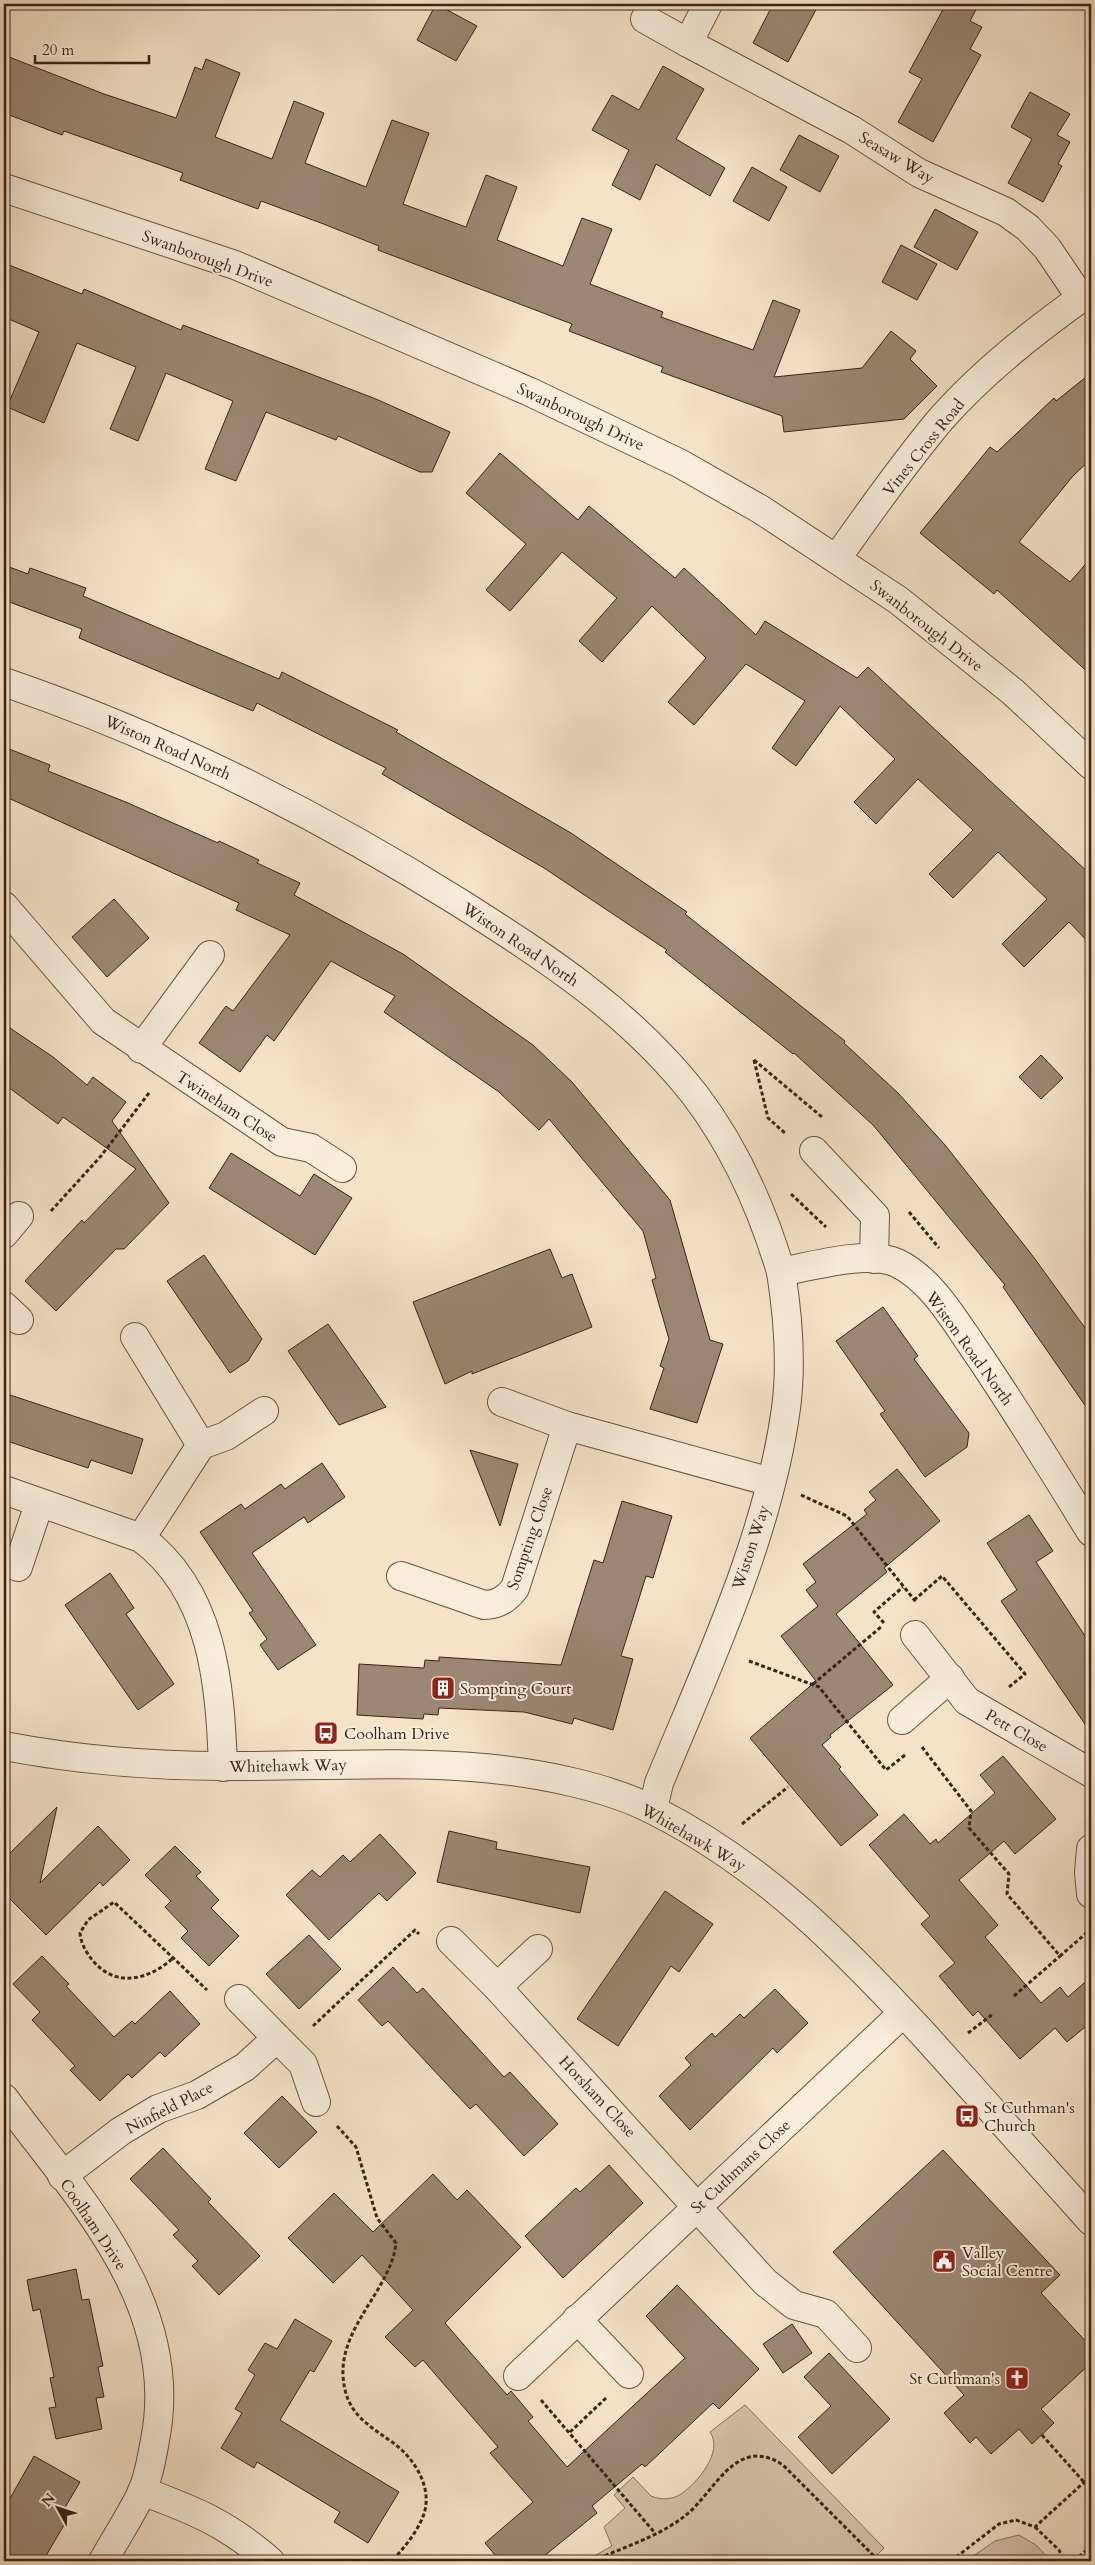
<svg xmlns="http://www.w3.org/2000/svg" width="1095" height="2565" viewBox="0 0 1095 2565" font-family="Cardo,serif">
<rect width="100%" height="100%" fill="#f5e3c8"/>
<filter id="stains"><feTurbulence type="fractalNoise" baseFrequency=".004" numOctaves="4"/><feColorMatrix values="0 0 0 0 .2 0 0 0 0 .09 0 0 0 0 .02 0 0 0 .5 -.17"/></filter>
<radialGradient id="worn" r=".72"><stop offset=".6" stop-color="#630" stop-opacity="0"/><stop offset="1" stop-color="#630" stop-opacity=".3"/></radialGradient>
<g fill="#d5c2aa" stroke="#887260">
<path d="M745,2405L884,2548L871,2561H585L612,2546L604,2527L625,2508L614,2495L633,2477L651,2496C660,2500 672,2500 681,2494C697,2483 724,2452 710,2432Z"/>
<polygon points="1019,2535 1036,2545 1051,2561 966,2561 995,2541"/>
</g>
<g fill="#9b8773" stroke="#3a2316">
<polygon points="436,4 477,26 456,61 417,40"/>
<polygon points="773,4 819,4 788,62 753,43"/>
<polygon points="946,4 979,4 970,21 982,27 970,49 981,55 933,142 898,122 922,79 909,72"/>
<polygon points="4,55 104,94 176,118 195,67 202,70 206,59 240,73 215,137 272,159 294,101 324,113 305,163 366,187 392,120 429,133 403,204 466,227 486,175 517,187 497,240 563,266 582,218 612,229 590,284 663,312 661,317 753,350 773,300 800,310 774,377 862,368 891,331 916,351 910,359 937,386 904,419 784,432 782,416 661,372 663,367 569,331 572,324 378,250 379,246 321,223 261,201 258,209 180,180 183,173 64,131 62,135 4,113"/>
<polygon points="663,66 704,89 676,139 725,168 710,196 656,164 640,200 612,185 629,150 592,130 612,95 639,110"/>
<polygon points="1030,92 1070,114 1057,135 1070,142 1058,164 1062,166 1043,202 1008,183 1032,139 1011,127"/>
<polygon points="799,135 839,156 820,192 780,170"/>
<polygon points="752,167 787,187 769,221 733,201"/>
<polygon points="935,209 978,232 957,270 914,247"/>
<polygon points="901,245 937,264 917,300 882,282"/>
<polygon points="4,263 82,294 84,289 181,330 183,325 376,399 450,432 432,472 420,472 338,436 336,440 266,412 236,481 205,469 233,401 166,373 138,441 110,429 136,367 77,343 44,423 7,407 39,332 4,317"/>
<polygon points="1091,373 1091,459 1073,476 1019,542 1070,582 1091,558 1091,675 997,590 994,594 920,533 990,447 997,452 1054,398 1056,401"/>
<polygon points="500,453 578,520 589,506 675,578 684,568 756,635 765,621 857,678 868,667 1091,875 1091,945 1069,922 1024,967 1002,944 1047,899 998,852 953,898 929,874 973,830 918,779 876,824 854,802 895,759 840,706 796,766 772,748 805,701 746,664 694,725 668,702 706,658 652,606 602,662 579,641 617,598 562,552 510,611 486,590 526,544 466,493"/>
<polygon points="4,565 28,574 30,568 86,588 83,596 279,679 282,672 398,730 396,732 571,833 687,912 685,914 845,1041 844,1043 898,1093 945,1145 1032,1255 1091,1336 1091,1414 1003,1287 1005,1285 873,1125 794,1053 793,1054 665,952 667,950 544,868 382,774 386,768 257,703 253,711 79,638 82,629 4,600"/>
<polygon points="4,747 50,765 48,771 128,803 218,843 219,841 259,860 257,863 300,883 294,895 403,954 533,1045 572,1082 670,1200 710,1340 723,1344 697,1423 650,1409 664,1368 660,1366 669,1339 652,1280 656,1278 643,1231 549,1119 539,1130 499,1092 384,1012 395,996 331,961 274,1041 267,1035 240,1072 199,1043 226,1006 233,1011 290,935 236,910 239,903 4,796"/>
<polygon points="114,899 149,938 107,977 72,937"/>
<polygon points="4,1024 53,1057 87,1085 93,1077 126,1102 112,1121 169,1203 124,1249 116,1249 56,1311 25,1281 82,1220 84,1223 136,1169 63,1117 58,1124 4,1084"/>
<polygon points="1041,1055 1063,1078 1041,1099 1019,1077"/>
<polygon points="231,1153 300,1196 314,1174 352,1198 315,1255 209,1188"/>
<polygon points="550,1249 562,1278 572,1274 592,1327 472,1374 472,1371 445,1384 413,1302"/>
<polygon points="204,1255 262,1339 248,1361 230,1373 167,1281"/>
<polygon points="883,1307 918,1356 914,1359 969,1433 967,1447 925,1477 880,1414 885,1411 836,1341"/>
<polygon points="328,1324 386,1407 339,1425 288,1351"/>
<polygon points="4,1393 143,1439 132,1474 91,1460 88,1468 4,1440"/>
<polygon points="470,1450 518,1464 500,1526"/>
<polygon points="322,1463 345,1497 308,1523 304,1517 252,1553 316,1645 278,1670 260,1645 267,1639 249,1613 253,1611 200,1532 241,1504 245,1509 281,1484 285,1489"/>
<polygon points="897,1469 940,1521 884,1568 887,1572 836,1614 893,1685 830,1735 831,1737 822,1745 841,1767 839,1769 878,1815 841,1846 750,1738 816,1681 781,1636 818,1606 806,1590 816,1582 803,1564 867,1514 864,1510 876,1500 869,1492"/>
<polygon points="622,1501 672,1516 653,1578 646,1576 621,1656 633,1659 613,1730 574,1718 572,1724 524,1712 439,1708 438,1715 424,1714 423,1719 357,1715 359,1664 424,1668 425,1660 439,1661 439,1657 561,1665 594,1560 603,1563"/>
<polygon points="1029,1515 1053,1551 1036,1562 1091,1645 1091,1733 1001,1601 1017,1590 987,1543"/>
<polygon points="110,1573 134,1608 126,1614 174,1684 138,1710 65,1605"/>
<polygon points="1003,1756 1056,1819 1015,1854 1004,1841 959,1880 998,1925 985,1937 1041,2003 1060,1987 1068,1997 1091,1977 1091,2022 1067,2042 1055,2028 1020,2059 978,2011 973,2016 939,1976 955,1963 921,1924 930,1916 869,1845 904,1814 930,1844 936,1839 938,1843 995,1793 980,1775"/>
<polygon points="57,1807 40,1883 98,1826 130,1860 103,1886 100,1882 46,1935 4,1893 4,1859"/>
<polygon points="449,1831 497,1842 496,1849 590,1867 580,1913 437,1882"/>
<polygon points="380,1834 416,1873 387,1901 379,1893 329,1940 286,1895 312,1870 320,1877 343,1855 350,1862"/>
<polygon points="175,1846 201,1872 196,1876 219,1900 211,1908 239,1936 209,1966 181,1938 188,1931 165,1907 171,1901 145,1875"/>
<polygon points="665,1891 713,1924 679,1972 671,1966 618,2046 577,2019"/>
<polygon points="309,1935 341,1969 299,2009 266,1974"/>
<polygon points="42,1956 69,1984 66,1986 114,2037 132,2021 135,2024 170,1991 200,2024 165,2057 160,2052 132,2078 128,2074 100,2101 70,2070 75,2066 32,2020 40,2012 13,1984"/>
<polygon points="393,1967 417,1993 423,1988 504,2077 510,2072 558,2124 524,2156 476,2104 470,2109 388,2021 382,2026 358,2000"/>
<polygon points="775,1989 808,2023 777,2053 773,2048 690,2130 659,2096 691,2065 685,2058 712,2033 715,2037 740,2014 744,2018"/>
<polygon points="282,2096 317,2132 279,2168 244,2133"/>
<polygon points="163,2148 211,2199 208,2202 260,2256 219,2295 192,2266 198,2261 173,2235 179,2230 130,2179"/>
<polygon points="943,2150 1060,2275 1041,2293 1091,2347 1091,2363 1041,2409 1054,2423 1032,2444 1019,2429 991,2454 976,2437 970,2443 944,2413 964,2395 833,2252"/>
<polygon points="609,2165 643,2203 563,2278 525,2236 576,2188 580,2192"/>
<polygon points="433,2174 457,2200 467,2190 521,2247 445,2323 507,2395 511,2391 533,2417 528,2421 567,2467 685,2358 646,2316 677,2285 759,2369 719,2409 713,2403 645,2467 642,2464 592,2506 597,2513 538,2561 500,2561 485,2543 533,2502 490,2453 498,2447 423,2360 415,2367 385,2337 413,2310 362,2255 333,2283 288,2238 334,2193 373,2232"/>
<polygon points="76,2269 82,2300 89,2299 103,2366 98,2367 104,2397 96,2398 102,2429 56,2439 49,2408 56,2407 50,2378 54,2377 40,2309 33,2311 27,2280"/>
<polygon points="295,2319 332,2341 314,2372 310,2370 280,2420 399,2492 368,2543 334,2522 340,2512 257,2462 254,2468 221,2448 242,2413 235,2409 255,2375 248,2370 265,2343 277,2349"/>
<polygon points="792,2324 812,2353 783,2373 763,2344"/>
<polygon points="829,2353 890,2419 832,2474 798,2437 831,2406 804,2377"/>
<polygon points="34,2456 80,2482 60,2516 67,2520 43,2561 4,2561 4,2509"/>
</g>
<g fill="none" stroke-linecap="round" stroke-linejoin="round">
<g stroke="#695342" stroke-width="30">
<g id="minor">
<polyline points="708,4 688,43 852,130 919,173 1006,212 1028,228 1047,248 1081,298"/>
<polyline points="645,19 688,43"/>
<polyline points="4,188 235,265 528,391 679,463 760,509 898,600 1013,692 1091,765"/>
<path d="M837,558C870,511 904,463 941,419C984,370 1038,328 1091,291"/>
<path d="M4,682C165,737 316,813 460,903C548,959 629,1011 695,1095C736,1149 762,1208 781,1272C812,1266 868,1250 897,1263C929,1278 952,1316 971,1344C1013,1405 1052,1469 1091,1532"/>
<polyline points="4,906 103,1021 282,1142 311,1148 342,1168"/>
<polyline points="141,1049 210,955"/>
<polyline points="814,1151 875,1216 874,1259"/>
<polyline points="4,1234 19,1216"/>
<polyline points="4,1306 19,1320"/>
<polyline points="135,1337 201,1445"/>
<polyline points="502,1402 567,1426"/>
<path d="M4,1490L141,1538C213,1591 220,1684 223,1767"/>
<polyline points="141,1538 201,1445 226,1436 264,1411"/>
<polyline points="18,1567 39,1504"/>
<path d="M401,1576L484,1605C498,1605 507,1599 515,1588L567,1426L771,1482"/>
<polyline points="915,1635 967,1701 1091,1773"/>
<polyline points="902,1720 950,1678"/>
<path d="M4,1746C78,1760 149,1766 224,1766C311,1767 398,1760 484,1768C538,1773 607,1786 655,1811C765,1867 844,1948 926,2037C981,2098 1036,2160 1091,2221"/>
<path d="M653,1809L659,1783C708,1664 769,1535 786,1408C792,1363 788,1316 781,1272"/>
<polyline points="1091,1849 1089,1873 1091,1894"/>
<polyline points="451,1941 497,1987 765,2282 794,2305 826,2314 857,2348"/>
<polyline points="497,1987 538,1949"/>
<polyline points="239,1999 277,2038"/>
<path d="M4,2098C79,2199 182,2304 155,2440C152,2457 149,2476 142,2492C131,2515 116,2538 103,2561"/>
<polyline points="62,2176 121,2131 158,2109 197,2095 245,2067 277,2038 303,2064 316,2102"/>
<polyline points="577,2319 629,2374"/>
<polyline points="518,2376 903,2013"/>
<path d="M142,2491C196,2511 226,2523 270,2561"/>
</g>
</g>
<g stroke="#3a2316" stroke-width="3" stroke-dasharray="4 2.5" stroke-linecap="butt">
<polyline points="603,4 609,5"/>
<polyline points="754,1060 822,1117"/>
<polyline points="754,1060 768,1118 786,1134"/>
<polyline points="791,1194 826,1227"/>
<polyline points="51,1211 101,1156 149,1093"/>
<polyline points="909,1212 939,1248"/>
<polyline points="801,1495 847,1516 916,1602"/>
<polyline points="914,1600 942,1576 1025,1674 1009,1687"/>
<polyline points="884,1623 874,1612 903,1587"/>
<polyline points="749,1661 819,1687 886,1770 905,1755"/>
<polyline points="813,1684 881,1627"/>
<polyline points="922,1747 971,1811 969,1828 1009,1874 1007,1894 1060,1956 1091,1929"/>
<polyline points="742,1824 788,1787"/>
<path d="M172,1959C148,1980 116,1988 93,1961C86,1952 81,1944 80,1933L88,1920L114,1902L207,1990"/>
<polyline points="1014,1996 1060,1956"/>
<polyline points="313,2026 415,1930 419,1934"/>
<polyline points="968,2033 993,2014"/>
<path d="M337,2126L356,2147L377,2218L396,2243C391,2289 341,2325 343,2375C345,2412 365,2423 392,2442C416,2459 436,2492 421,2521C414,2536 403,2549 392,2561"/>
<polyline points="541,2400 655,2533"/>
<polyline points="570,2432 606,2398"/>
<polyline points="1042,2435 1091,2490"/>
<polyline points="1035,2527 1059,2550 1064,2561"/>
<path d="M593,2561C623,2547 659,2537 686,2515C715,2492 736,2434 783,2465L877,2559L875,2561"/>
<polyline points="951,2561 999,2524 1016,2520 1035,2527 1091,2476"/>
<polyline points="1074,2561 1091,2546"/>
</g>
<use href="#minor" stroke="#f8eddb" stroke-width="28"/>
</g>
<defs>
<g id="building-square" transform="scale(1.25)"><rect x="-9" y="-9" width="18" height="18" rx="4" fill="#8f2418" stroke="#f8eddb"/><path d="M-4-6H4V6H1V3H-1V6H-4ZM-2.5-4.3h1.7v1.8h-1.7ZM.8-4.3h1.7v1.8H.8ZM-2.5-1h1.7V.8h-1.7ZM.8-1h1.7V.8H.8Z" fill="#fff"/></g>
<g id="bus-square" transform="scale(1.25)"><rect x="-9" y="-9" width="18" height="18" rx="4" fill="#8f2418" stroke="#f8eddb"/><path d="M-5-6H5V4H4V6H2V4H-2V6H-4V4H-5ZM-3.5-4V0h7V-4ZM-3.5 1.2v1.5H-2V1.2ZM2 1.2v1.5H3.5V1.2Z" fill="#fff"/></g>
<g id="civic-square" transform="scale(1.25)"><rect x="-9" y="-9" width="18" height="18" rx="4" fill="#8f2418" stroke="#f8eddb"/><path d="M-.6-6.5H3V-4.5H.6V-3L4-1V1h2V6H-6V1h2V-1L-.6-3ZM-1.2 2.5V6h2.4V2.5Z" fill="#fff"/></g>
<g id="church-square" transform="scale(1.25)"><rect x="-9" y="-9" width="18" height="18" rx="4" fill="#8f2418" stroke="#f8eddb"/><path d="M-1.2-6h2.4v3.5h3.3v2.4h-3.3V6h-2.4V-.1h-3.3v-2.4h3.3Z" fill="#fff"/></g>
</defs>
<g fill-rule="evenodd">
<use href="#building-square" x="443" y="1688"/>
<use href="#bus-square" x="326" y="1733"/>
<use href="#bus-square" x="967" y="2116"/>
<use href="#civic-square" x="944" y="2261"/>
<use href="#church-square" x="1017" y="2378"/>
</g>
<g text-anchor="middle" stroke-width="4" stroke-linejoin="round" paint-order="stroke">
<g font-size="16" fill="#3a2316" stroke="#f8eddb">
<text transform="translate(897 157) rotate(31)" y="6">Seasaw Way</text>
<text transform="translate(208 258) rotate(20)" y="6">Swanborough Drive</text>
<text transform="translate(581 416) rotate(25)" y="6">Swanborough Drive</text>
<text transform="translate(923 447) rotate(-51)" y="6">Vines Cross Road</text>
<text transform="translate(927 625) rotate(38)" y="6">Swanborough Drive</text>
<text transform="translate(168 747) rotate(24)" y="6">Wiston Road North</text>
<text transform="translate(521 944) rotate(34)" y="6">Wiston Road North</text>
<text transform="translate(227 1106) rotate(33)" y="6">Twineham Close</text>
<text transform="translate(970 1348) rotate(54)" y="6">Wiston Road North</text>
<text transform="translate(529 1538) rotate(-71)" y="6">Sompting Close</text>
<text transform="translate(750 1547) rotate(-72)" y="6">Wiston Way</text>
<text transform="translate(1017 1730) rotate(30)" y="6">Pett Close</text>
<text transform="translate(288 1765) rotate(-1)" y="6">Whitehawk Way</text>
<text transform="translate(694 1837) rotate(30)" y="6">Whitehawk Way</text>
<text transform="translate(598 2096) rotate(47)" y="6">Horsham Close</text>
<text transform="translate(169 2107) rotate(-27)" y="6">Ninfield Place</text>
<text transform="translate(740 2166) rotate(-43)" y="6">St Cuthmans Close</text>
<text transform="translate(94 2224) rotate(56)" y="6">Coolham Drive</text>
</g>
<g font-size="16" fill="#3a2316" stroke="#f8eddb" text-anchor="start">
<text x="460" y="1694">Sompting Court</text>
<text x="344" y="1739">Coolham Drive</text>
<text x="984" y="2113">St Cuthman's<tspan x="984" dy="18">Church</tspan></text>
<text x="962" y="2258">Valley<tspan x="962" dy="18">Social Centre</tspan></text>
<text x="1000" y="2384" text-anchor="end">St Cuthman's</text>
</g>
</g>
<rect width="1095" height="2565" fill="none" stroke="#f5e3c8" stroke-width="20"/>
<rect x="5" y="5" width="1085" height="2555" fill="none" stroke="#3a2316" stroke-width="2.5"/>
<rect x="10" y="10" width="1075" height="2545" fill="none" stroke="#3a2316"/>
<g transform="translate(58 2508) rotate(310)" stroke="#f8eddb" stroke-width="4" paint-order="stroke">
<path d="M0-4L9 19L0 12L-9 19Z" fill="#3a2316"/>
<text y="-8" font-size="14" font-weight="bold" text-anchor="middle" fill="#3a2316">N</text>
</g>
<path d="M35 55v8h114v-8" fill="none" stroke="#3a2316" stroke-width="2.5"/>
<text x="42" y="55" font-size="15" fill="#3a2316" stroke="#f8eddb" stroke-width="4" paint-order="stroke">20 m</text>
<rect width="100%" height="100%" filter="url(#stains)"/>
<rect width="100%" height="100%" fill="url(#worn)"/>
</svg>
